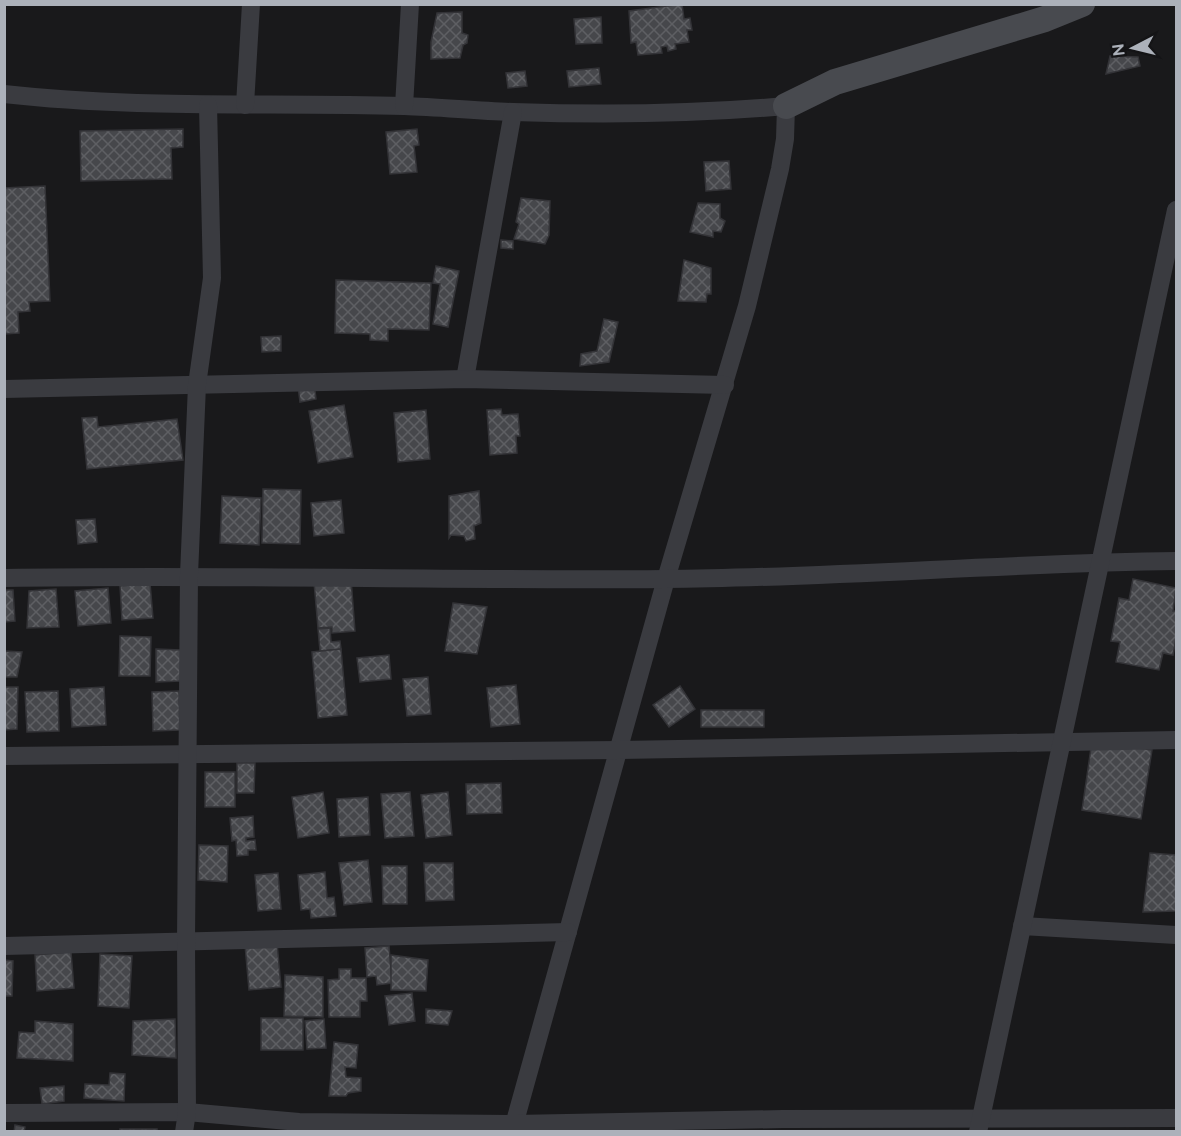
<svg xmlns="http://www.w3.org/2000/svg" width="1181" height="1136" viewBox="0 0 1181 1136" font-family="Raleway,sans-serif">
<defs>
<pattern id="building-cross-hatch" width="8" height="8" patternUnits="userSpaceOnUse" patternTransform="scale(1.5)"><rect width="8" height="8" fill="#46474b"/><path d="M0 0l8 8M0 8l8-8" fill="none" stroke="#5e5f63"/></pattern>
</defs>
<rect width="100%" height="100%" fill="#19191b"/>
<g fill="url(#building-cross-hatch)" stroke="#333337" stroke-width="1.5">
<polygon points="682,4 684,19 690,18 692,30 687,30 689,42 675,44 676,49 668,51 667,46 661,47 662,53 638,55 636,42 631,43 629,11"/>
<polygon points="462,12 462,33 468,35 467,43 463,45 460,58 431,59 431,42 437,13"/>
<polygon points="601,17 602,43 576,44 574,19"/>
<polygon points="1110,56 1138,57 1140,66 1106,74"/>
<polygon points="599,68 601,84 569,87 567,71"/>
<polygon points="525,71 527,86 508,88 506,73"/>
<polygon points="183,129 183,147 171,148 172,179 81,181 80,131"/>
<polygon points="417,129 419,145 414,146 417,172 390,174 386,132"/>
<polygon points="729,161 731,189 706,191 704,162"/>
<polygon points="45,186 50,301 29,302 30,311 18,312 19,333 4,334 4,188"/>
<polygon points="521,198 550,201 549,235 545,244 514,239 519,224 516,222"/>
<polygon points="698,203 720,204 720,218 725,221 721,232 713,231 713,237 690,232"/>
<polygon points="501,240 513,241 513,249 501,248"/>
<polygon points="684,260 711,268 711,294 707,294 706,302 678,301"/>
<polygon points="436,266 459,271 448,327 433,324 440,284 433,283"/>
<polygon points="336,280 431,283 429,330 388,329 388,341 370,340 370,334 335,333"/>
<polygon points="604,319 618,322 609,362 580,366 581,354 597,351"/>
<polygon points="281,336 281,351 262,352 261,337"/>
<polygon points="314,383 316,399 300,402 298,386"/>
<polygon points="344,405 353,457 318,463 309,411"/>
<polygon points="501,409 502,415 518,414 520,436 516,436 517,453 490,455 487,410"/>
<polygon points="426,410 430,459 398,462 394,413"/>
<polygon points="97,417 98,427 177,419 183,460 87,469 82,418"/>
<polygon points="263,489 301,490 300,544 262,543"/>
<polygon points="479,491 481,523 474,526 475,539 466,541 464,536 451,535 449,538 449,496"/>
<polygon points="222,496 261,498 259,545 220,543"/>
<polygon points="341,500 344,533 314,536 311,503"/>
<polygon points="95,519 97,542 78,544 76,520"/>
<polygon points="351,579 355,631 332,633 332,627 318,628 314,582"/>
<polygon points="1133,579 1176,588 1173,611 1176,611 1176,638 1173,655 1163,653 1159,670 1116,662 1120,642 1111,641 1119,598 1129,600"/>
<polygon points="150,583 153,618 122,620 120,586"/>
<polygon points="108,588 111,623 78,626 75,591"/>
<polygon points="56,589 59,627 27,628 29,591"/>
<polygon points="4,590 13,590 15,621 4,622"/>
<polygon points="453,603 487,607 477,654 445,651"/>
<polygon points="330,628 331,642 340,641 341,649 320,651 318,629"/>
<polygon points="120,636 151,637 150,676 119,676"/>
<polygon points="156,649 181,650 181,681 156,682"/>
<polygon points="341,649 347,715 318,718 312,652"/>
<polygon points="4,651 22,652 17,677 4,677"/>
<polygon points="389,655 391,679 360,682 357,658"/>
<polygon points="428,677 431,714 407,716 403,679"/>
<polygon points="516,685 520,724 491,727 487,688"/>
<polygon points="680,686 695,709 669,727 653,705"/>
<polygon points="4,687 18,687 17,729 4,730"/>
<polygon points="104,687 106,725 72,727 70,689"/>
<polygon points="58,691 59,731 27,732 25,692"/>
<polygon points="179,691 180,730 153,731 152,692"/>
<rect x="701" y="710" width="63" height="17"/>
<polygon points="1092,741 1152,750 1141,819 1082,810"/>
<polygon points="237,763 255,763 254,793 237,793"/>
<rect x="205" y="772" width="30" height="35"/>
<polygon points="501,783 502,813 467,814 466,784"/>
<polygon points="323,792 329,833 298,838 292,797"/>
<polygon points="410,792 414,836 385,838 381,794"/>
<polygon points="448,792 452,835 426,838 421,795"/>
<polygon points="368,797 370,835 339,837 337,799"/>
<polygon points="253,816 254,837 246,838 246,841 255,840 256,850 248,850 248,855 237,856 236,840 232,841 230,818"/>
<polygon points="199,845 228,846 227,882 198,880"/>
<polygon points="1150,853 1176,855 1176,911 1143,912"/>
<polygon points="368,860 372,902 344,905 339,863"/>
<polygon points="424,863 453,863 454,900 426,901"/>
<polygon points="382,866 407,866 407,904 383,904"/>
<polygon points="325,872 327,898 334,897 336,916 311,918 310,909 301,910 298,875"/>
<polygon points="278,873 281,909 258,911 255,875"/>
<polygon points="277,943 281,987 249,990 245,945"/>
<polygon points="389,946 392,983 377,985 376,976 367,977 365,948"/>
<polygon points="71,952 74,988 37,991 35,955"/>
<polygon points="100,954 132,956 129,1008 98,1006"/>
<polygon points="391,955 428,960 426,991 391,990"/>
<polygon points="4,960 13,961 12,996 4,996"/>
<polygon points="339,969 351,969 351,978 366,978 367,1001 360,1001 360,1017 329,1017 328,980 339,979"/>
<polygon points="285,975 323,977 323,1017 284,1016"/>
<polygon points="412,993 415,1021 389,1025 385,996"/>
<polygon points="426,1009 452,1011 448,1025 426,1023"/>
<rect x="261" y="1018" width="42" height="32"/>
<polygon points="175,1019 176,1058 132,1055 133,1021"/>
<polygon points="324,1019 326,1048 307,1049 305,1021"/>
<polygon points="35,1021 73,1024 73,1061 17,1058 19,1032 35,1033"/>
<polygon points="334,1042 358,1045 356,1068 345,1067 346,1077 361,1078 361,1091 348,1093 346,1096 329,1096"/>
<polygon points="110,1073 125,1074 124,1101 84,1098 85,1084 109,1085"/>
<polygon points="64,1086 64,1101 42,1104 40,1088"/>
<polygon points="15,1125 25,1127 24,1132 14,1132"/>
<rect x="120" y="1129" width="37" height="3"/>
</g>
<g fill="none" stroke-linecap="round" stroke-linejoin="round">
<g stroke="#3a3b40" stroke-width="18">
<path d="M4,94C137,109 271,102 404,106C440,107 477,111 513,112C603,115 696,114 786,106L785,139L780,169L747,306L666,579L512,1132"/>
<polyline points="245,105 251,4"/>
<polyline points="404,106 410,4"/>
<polyline points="465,379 513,112"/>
<polyline points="4,389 465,379 725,385"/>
<path d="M4,578C225,574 444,581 664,579C835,578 1006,563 1176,561"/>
<polyline points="4,756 620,750 1176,740"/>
<polyline points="1022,926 1176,935"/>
<polyline points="4,946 568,932"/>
<polyline points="4,1113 187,1112 299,1122 514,1124 783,1119 1176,1118"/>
<polyline points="184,1132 187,1112 186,941 189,575 197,385 212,278 208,105"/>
<polyline points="978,1132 1176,210"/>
</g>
<polyline stroke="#484a4f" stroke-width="26" points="786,106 835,82 1045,19 1082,4"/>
</g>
<rect width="1181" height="1136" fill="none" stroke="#acb1ba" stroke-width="12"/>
<g transform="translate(1133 48) rotate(263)" stroke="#141416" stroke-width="4.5" paint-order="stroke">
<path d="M0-4.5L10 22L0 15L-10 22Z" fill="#acb1ba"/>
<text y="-9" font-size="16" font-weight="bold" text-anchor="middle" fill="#acb1ba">N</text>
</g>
</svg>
